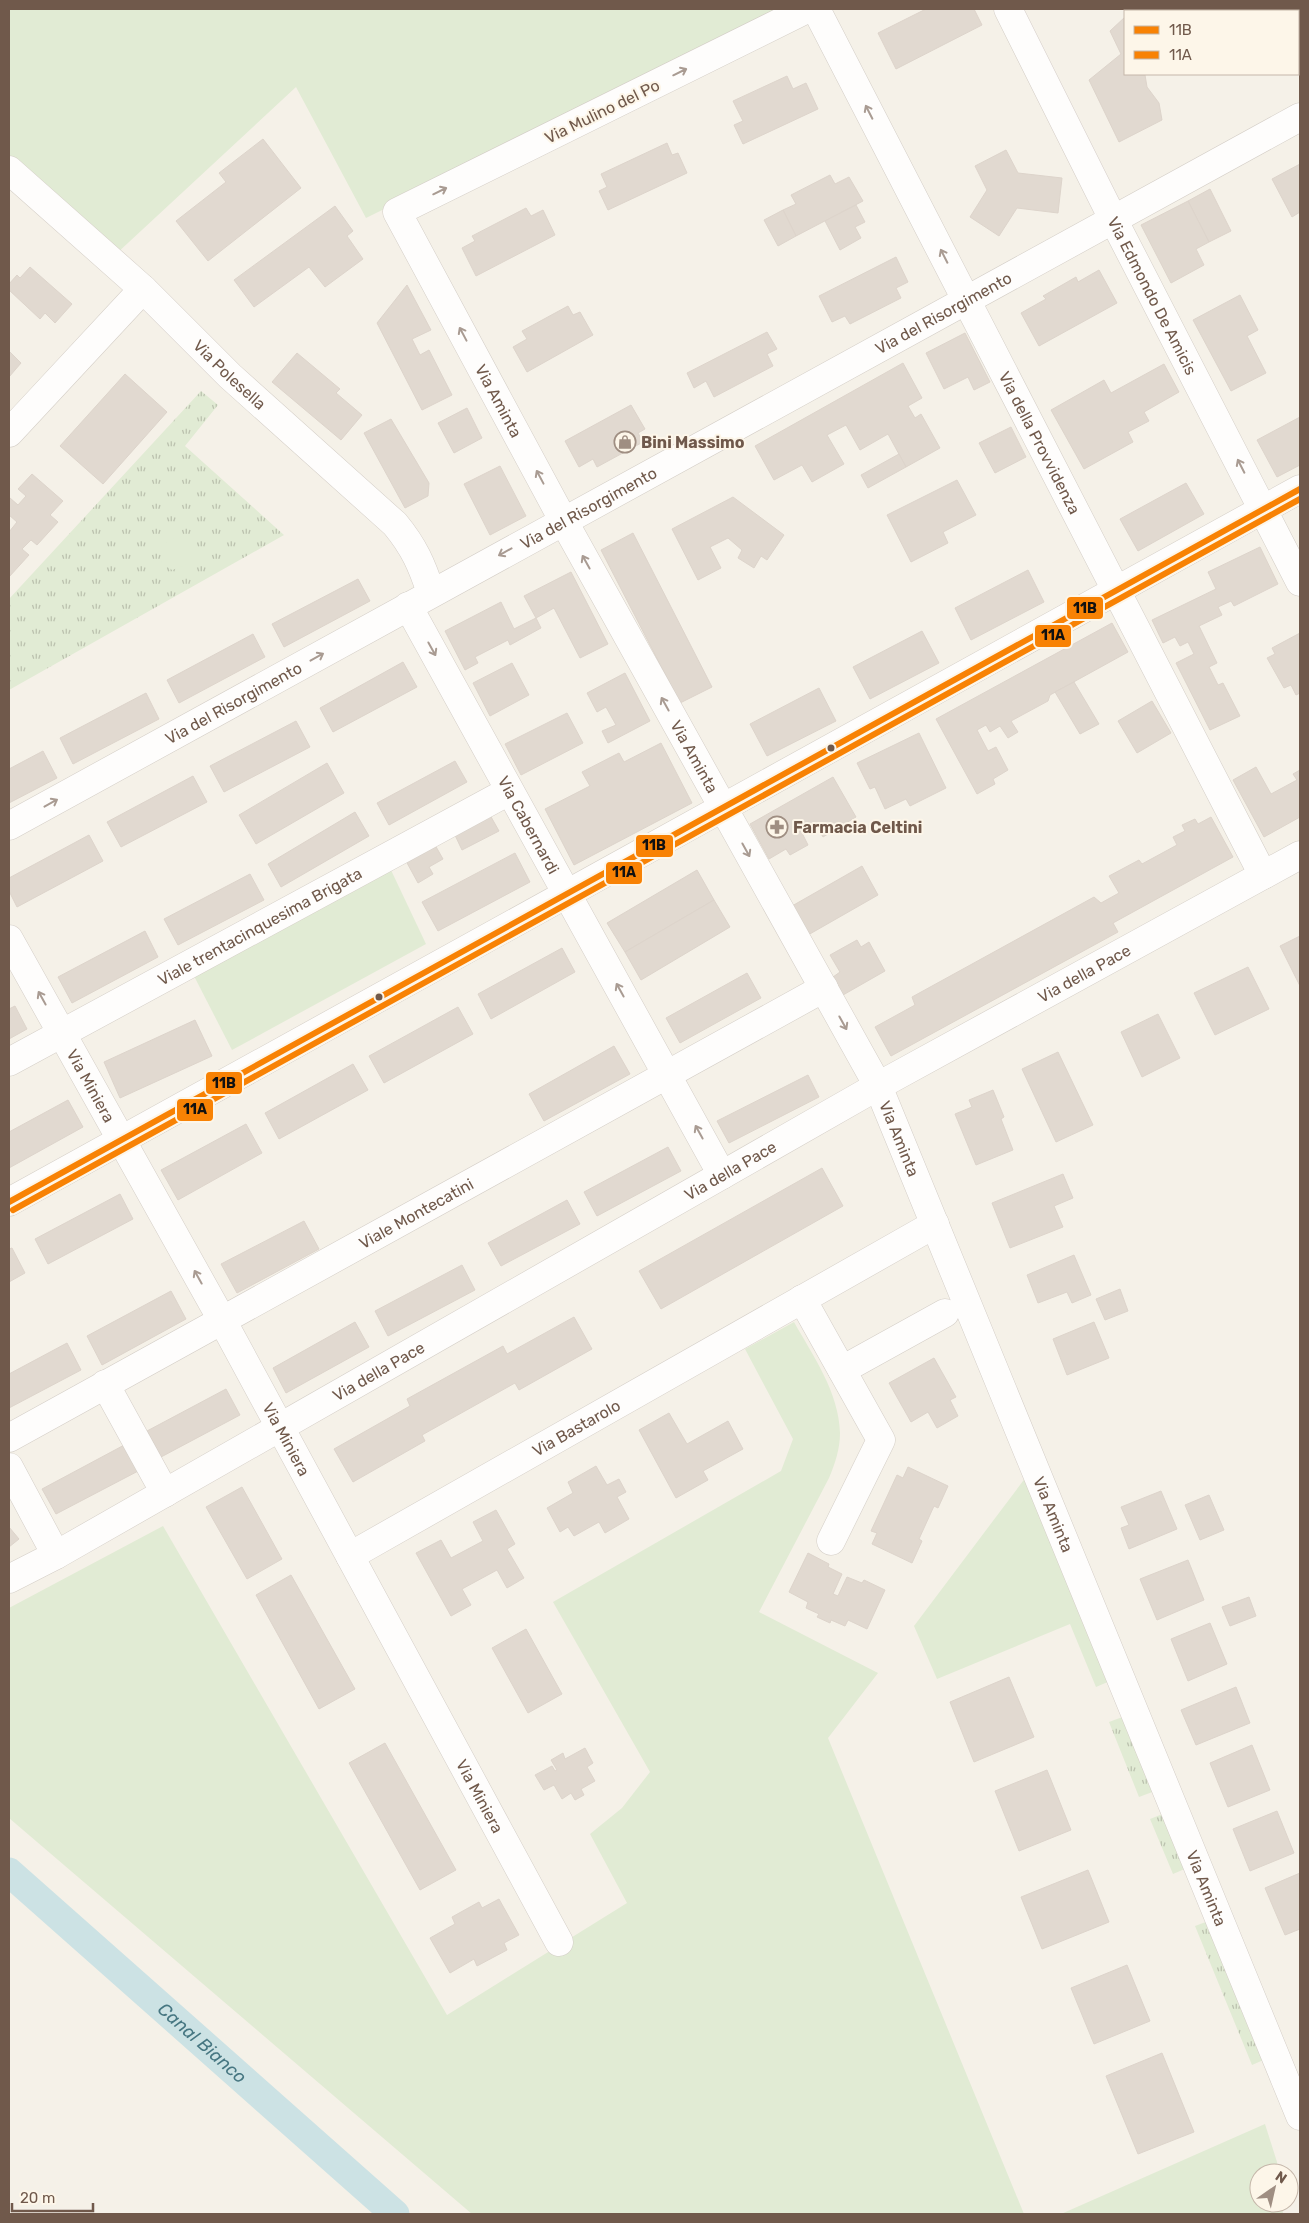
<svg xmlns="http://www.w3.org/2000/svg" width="1309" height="2223" viewBox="0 0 1309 2223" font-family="Rubik,sans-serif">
<defs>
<pattern id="grass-tufts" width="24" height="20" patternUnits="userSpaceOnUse" patternTransform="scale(1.25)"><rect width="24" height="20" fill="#e1ebd4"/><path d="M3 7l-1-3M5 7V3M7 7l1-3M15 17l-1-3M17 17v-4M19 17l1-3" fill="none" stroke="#bbc1ae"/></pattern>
</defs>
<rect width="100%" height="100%" fill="#f5f1e8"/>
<g fill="url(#grass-tufts)">
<polygon points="201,391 218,405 185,446 284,535 9,690 9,599"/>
<polygon points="1125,1716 1155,1791 1139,1797 1109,1722"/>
<polygon points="1165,1813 1187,1868 1173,1874 1150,1819"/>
<polygon points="1211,1920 1268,2058 1252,2065 1195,1926"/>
</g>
<g fill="#e1ebd4">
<polygon points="9,9 789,9 366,218 296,87 115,255 9,163"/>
<path d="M187,537L197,542C195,559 189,565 172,570L162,563L161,545L173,539Z"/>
<polygon points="390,868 426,944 232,1050 194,976"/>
<path d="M794,1322C813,1356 839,1392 840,1433C840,1449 835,1464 829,1478L759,1612L878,1673L828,1738L1024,2214H472L9,1818V1608L163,1526L447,2015L627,1903L590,1834L622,1808L650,1772L553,1602L781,1471L793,1439L745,1349Z"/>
<polygon points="1026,1477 1110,1681 1096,1687 1070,1624 937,1679 914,1626"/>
<polygon points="1265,2124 1277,2162 1278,2173 1259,2173 1259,2203 1282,2203 1283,2214 1061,2214"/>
</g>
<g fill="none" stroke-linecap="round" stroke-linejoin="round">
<path stroke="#cce2e4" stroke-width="29" id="s1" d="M9,1872L395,2214"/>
</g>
<g fill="#e1d9d0" stroke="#ddd4cb">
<polygon points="926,9 974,9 982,25 896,69 878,33"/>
<polygon points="1126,9 1206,9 1202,11 1127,11"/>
<polygon points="1125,17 1125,74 1145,75 1147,87 1159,103 1162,120 1119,142 1089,80 1121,54 1110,31"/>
<polygon points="787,76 793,89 806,83 818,109 743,144 734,125 743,121 733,101"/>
<polygon points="263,139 301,188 208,261 176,221 226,182 219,173"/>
<polygon points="667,143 672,155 678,153 687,173 608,210 599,191 607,187 601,174"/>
<polygon points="1006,150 1018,173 1062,178 1058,213 1017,208 999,236 970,217 987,190 975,166"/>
<polygon points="1300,164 1300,212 1292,217 1272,179"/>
<polygon points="830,175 835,184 849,177 863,201 796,236 783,210 796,204 791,195"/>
<polygon points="1210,189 1231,231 1209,242 1188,201"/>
<polygon points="1188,201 1209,242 1196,249 1204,265 1171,283 1141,225"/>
<polygon points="856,205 865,222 855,227 861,238 840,250 825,221"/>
<polygon points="335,206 353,231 347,236 363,259 325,287 309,267 254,307 234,280"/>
<polygon points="526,208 531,216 543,210 555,235 476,276 462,248 475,241 472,236"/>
<polygon points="783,210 796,236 778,246 764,220"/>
<polygon points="896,257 908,282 896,288 901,298 850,324 845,316 832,322 819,296"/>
<polygon points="30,267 72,304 55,323 45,313 40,319 9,290 9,284 17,275 20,278"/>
<polygon points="1099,270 1117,303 1039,346 1021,313 1046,299 1043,296 1076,277 1078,282"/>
<polygon points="407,285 431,330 412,339 420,355 429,350 452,395 422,410 377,323"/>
<polygon points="1240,295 1258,330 1247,336 1266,373 1231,391 1193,320"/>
<polygon points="568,306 573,315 580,312 593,335 527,372 513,347 527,339 522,331"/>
<polygon points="767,332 777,349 767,354 773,366 714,397 706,381 694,388 687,373"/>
<polygon points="965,333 990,382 974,390 968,377 944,389 926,353"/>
<polygon points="9,351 21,363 9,377"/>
<polygon points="297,353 340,389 336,393 362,415 341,440 272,382"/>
<polygon points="903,363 922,398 908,406 915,418 921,414 940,448 906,467 888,434 860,450 846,425 827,435 844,464 812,482 802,465 774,480 755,446"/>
<polygon points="1164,364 1179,392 1144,412 1149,421 1128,432 1133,442 1084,469 1051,410 1104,380 1111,393"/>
<polygon points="125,374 167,412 103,484 60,446"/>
<polygon points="631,405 645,429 638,433 643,442 597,467 593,459 579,467 565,441"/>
<polygon points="467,408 482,438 454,453 438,423"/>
<polygon points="1300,417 1300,465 1277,477 1257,440"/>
<polygon points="391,419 429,483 428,496 405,508 364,433"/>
<polygon points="1011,427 1026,457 995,473 979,443"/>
<polygon points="899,454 906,467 868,488 861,475"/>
<polygon points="500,466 526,516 490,535 464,484"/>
<polygon points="32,474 63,501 50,515 58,522 37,545 31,540 22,549 29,555 9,577 9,532 17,522 9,515 9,500 10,498 18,505 26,496 18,489"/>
<polygon points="957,480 976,515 943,532 948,543 911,562 887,515"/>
<polygon points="1186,483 1204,514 1138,551 1120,519"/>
<polygon points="733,497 784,535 767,560 761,556 754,568 738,558 742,550 728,538 710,547 721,568 698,580 672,529"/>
<polygon points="633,533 712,687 680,703 601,550"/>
<polygon points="1260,547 1278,584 1234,606 1231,601 1218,607 1222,615 1199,626 1217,663 1209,667 1218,685 1223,683 1240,716 1210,730 1176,663 1194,654 1188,642 1180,646 1175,637 1163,643 1152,620 1216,589 1208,572"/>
<polygon points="1028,570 1044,602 971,640 955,608"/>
<polygon points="571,572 608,644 580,658 554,608 536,618 524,596"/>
<polygon points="358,579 370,601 284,647 272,624"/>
<polygon points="501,602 514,629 536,618 541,628 510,645 508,640 475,657 478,663 465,670 445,631"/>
<polygon points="1112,623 1128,652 1050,695 1048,701 1011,721 1018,732 1008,738 1000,726 990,732 986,725 977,730 988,751 996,747 1008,770 993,779 995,784 977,794 936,719"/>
<polygon points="922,631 939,663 870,699 853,667"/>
<polygon points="1300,633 1300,693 1296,695 1291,685 1284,688 1267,658 1275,654 1272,648"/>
<polygon points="253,634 265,657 179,703 167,680"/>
<polygon points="403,662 417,687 333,732 320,708"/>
<polygon points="512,663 529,695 490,716 473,683"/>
<polygon points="625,673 650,721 608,743 602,731 616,725 606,707 597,712 587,693"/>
<polygon points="1074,682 1099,724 1080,734 1055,692"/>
<polygon points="819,688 836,721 767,756 750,724"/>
<polygon points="146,693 159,719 73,764 60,738"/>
<polygon points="1152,701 1171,733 1137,753 1118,721"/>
<polygon points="567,713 583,743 521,775 505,744"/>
<polygon points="296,721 310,747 224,792 210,766"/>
<polygon points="919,733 946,788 910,806 906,799 885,809 875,787 870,789 857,763"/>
<polygon points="661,743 692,803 574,865 545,809 590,786 582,772 619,753 624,762"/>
<polygon points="43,751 57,778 9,803 9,769"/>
<polygon points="455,761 467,782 389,825 377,803"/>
<polygon points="327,763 344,793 256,844 239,815"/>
<polygon points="1256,767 1271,794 1297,780 1293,774 1300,770 1300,817 1264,837 1233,780"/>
<polygon points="193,776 207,802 121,847 107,822"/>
<polygon points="833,777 856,817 823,837 816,825 802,833 808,845 790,855 786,849 769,859 750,824"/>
<polygon points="355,812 369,836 281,887 268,864"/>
<polygon points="490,815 499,831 462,850 454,833"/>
<polygon points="1211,817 1233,857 1113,923 1118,932 891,1056 875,1027 915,1005 912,997 1094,897 1101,903 1119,893 1109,876 1139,860 1142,864 1177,845 1173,837 1185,831 1182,825 1195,819 1198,824"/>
<polygon points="89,835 103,861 17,907 9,891 9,878"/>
<polygon points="435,845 443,859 429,867 433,874 418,883 406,861"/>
<polygon points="515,853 530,882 438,931 422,902"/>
<polygon points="862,866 878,895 808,935 792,906"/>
<polygon points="697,870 714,900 625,952 607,923"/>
<polygon points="250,874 264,900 178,945 164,919"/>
<polygon points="714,900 730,927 641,980 625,952"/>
<polygon points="145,931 158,957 72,1003 58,977"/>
<polygon points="1300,936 1300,986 1280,946"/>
<polygon points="857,940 861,947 869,942 885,971 843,995 833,977 840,972 830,955"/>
<polygon points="562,948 575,972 491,1019 478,994"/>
<polygon points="1248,967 1269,1009 1215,1035 1194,993"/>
<polygon points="747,973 761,998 680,1043 666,1018"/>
<polygon points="15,1006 27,1029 9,1039 9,1009"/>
<polygon points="458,1007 473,1034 384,1083 369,1056"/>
<polygon points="1158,1014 1180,1058 1142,1077 1121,1032"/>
<polygon points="195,1020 212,1056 120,1098 104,1062"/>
<polygon points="614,1046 630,1074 544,1121 529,1094"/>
<polygon points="1058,1052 1093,1125 1056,1142 1022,1069"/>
<polygon points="353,1064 368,1090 279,1139 265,1113"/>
<polygon points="808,1075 819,1097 729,1143 717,1121"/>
<polygon points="993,1090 1004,1117 1001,1119 1013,1150 976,1165 955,1114 972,1107 969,1100"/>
<polygon points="68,1100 83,1127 9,1168 9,1132"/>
<polygon points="246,1124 262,1153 178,1200 161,1170"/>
<polygon points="668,1147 681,1171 597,1216 584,1192"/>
<polygon points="822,1168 843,1206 661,1309 639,1271"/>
<polygon points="1063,1174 1073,1198 1054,1206 1063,1227 1010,1248 992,1203"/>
<polygon points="120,1194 133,1219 48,1264 35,1239"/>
<polygon points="567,1200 580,1224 501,1266 488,1243"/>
<polygon points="304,1221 319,1249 237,1293 221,1264"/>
<polygon points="12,1248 25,1273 9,1282 9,1249"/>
<polygon points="1074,1255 1091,1295 1072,1303 1067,1292 1038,1303 1027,1275"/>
<polygon points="462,1265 475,1290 388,1336 375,1311"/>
<polygon points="1120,1289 1128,1311 1105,1320 1096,1299"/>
<polygon points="171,1291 186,1319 102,1365 87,1336"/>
<polygon points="574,1317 592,1349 519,1390 515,1383 422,1435 425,1441 353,1482 334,1449 410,1406 407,1399 503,1346 507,1354"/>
<polygon points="355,1322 369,1347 286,1393 273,1368"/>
<polygon points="1094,1322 1109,1358 1067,1375 1053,1339"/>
<polygon points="67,1343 81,1370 9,1408 9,1374"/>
<polygon points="934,1358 956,1397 950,1400 958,1416 937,1428 928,1412 911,1422 889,1383"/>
<polygon points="226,1389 240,1415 161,1457 147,1431"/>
<polygon points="669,1413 687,1444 728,1421 743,1449 703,1471 708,1480 676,1498 639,1430"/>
<polygon points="128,1443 142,1469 56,1514 42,1489"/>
<polygon points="596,1466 607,1485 619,1479 626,1492 617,1497 629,1519 605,1533 599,1522 574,1536 568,1527 560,1532 547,1508 573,1493 568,1482"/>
<polygon points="908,1467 948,1486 938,1508 934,1506 919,1539 922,1541 912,1563 872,1544 877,1533 871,1531 897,1475 903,1478"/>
<polygon points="242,1487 282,1559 247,1579 206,1507"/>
<polygon points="1161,1491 1177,1529 1129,1549 1121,1528 1129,1525 1121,1507"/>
<polygon points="1209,1495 1224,1530 1200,1540 1185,1505"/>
<polygon points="496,1510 515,1544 507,1549 524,1578 507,1588 497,1570 462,1589 471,1605 451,1616 416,1553 441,1540 451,1558 483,1541 473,1522"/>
<polygon points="9,1527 19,1539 9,1547"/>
<polygon points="808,1553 829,1564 828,1567 842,1574 833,1594 838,1596 847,1577 862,1583 864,1580 885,1590 867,1629 848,1620 845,1626 831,1620 830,1623 817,1617 819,1614 806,1608 808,1602 789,1592"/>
<polygon points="1188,1560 1204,1600 1157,1620 1140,1579"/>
<polygon points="291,1575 355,1689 319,1709 256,1595"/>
<polygon points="1249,1597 1256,1616 1230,1626 1222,1607"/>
<polygon points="1210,1623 1227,1664 1188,1681 1171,1639"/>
<polygon points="526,1629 562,1694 528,1713 492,1648"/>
<polygon points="1009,1677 1034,1737 974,1762 950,1702"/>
<polygon points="1236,1687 1250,1723 1196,1745 1181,1710"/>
<polygon points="385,1743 456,1870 420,1890 349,1763"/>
<polygon points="1252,1745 1270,1790 1228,1807 1210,1763"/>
<polygon points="585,1748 593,1763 587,1767 595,1781 581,1789 584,1795 575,1800 571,1793 562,1799 554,1785 544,1790 535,1775 552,1766 555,1771 557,1770 551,1760 563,1753 565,1759"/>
<polygon points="1047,1770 1071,1830 1019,1851 995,1791"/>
<polygon points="1277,1811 1294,1853 1250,1871 1233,1829"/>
<polygon points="1088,1870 1109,1922 1042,1949 1021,1897"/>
<polygon points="1300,1873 1300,1929 1285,1935 1265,1888"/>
<polygon points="499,1899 519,1935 504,1943 507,1950 477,1966 474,1959 450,1973 430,1938 455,1924 452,1917 479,1902 482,1908"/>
<polygon points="1127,1965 1150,2021 1094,2044 1071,1988"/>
<polygon points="1162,2053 1194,2132 1138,2154 1106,2076"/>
</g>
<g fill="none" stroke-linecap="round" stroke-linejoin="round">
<g stroke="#d4cec7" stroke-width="29">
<g id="minor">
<path id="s2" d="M807,9L397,212L563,520L878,1086L1300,2116"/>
<path id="s3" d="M816,9L1263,875"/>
<path id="s4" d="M1008,9L1113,219L1300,582"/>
<path id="s5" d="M9,170L143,289L230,376L395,524C414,547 422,565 431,593"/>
<polyline points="9,433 143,289"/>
<path id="s6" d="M408,606L722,1175"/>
<path id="s7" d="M9,826L1300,117"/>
<path id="s8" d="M9,939L222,1320L559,1942"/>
<path id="s9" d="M9,1062L509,791"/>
<polyline points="802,1299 881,1440 831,1541"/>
<polyline points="842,1370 945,1313"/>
<polyline points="105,1384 165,1493"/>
<path id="s10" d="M9,1438L824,988"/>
<polyline points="9,1467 56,1555"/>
<path id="s11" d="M350,1556L935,1224"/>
<path id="s12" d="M9,1579L56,1555L878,1086L1300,855"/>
</g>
</g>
<g stroke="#d4cec7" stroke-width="29">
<polyline id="tertiary" points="9,1202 1300,489"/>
</g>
<use href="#minor" stroke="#fefdfc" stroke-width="28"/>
<use href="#tertiary" stroke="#fefdfc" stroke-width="28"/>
<g stroke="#fdf6e9" stroke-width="10">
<polyline id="bus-1" points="9,1202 1300,489"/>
</g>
<g stroke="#fdf6e9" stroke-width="10">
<polyline id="bus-2" points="13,1210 1300,499"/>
</g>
<use href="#bus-1" stroke="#f88204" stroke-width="6"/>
<use href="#bus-2" stroke="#f88204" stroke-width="6"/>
</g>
<defs><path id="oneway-shaft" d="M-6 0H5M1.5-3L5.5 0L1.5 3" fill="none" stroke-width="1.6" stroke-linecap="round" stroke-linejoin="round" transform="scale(1.25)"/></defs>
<g stroke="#a99b92">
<use href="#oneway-shaft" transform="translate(680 72) rotate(-26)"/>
<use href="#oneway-shaft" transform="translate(869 112) rotate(-117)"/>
<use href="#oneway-shaft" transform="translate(440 191) rotate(-26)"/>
<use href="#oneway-shaft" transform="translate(944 256) rotate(-117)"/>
<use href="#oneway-shaft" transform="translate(463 334) rotate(-118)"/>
<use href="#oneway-shaft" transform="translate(1241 466) rotate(-117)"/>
<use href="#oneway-shaft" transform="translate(540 477) rotate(-118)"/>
<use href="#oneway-shaft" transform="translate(505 552) rotate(151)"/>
<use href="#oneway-shaft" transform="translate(586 562) rotate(-119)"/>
<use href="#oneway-shaft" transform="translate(432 649) rotate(61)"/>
<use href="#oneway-shaft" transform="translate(317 657) rotate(-29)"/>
<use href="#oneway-shaft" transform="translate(665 704) rotate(-119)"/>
<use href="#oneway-shaft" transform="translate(51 803) rotate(-29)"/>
<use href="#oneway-shaft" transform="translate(746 850) rotate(61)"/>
<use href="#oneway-shaft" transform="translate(620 990) rotate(-119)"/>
<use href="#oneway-shaft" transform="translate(42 998) rotate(-119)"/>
<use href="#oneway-shaft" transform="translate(843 1023) rotate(61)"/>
<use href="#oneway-shaft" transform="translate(699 1132) rotate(-119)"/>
<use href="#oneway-shaft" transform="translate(198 1277) rotate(-119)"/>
</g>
<defs>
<g id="shop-ring" transform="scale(1.125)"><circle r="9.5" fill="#fdf6e9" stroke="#9f8e82" stroke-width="1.5"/><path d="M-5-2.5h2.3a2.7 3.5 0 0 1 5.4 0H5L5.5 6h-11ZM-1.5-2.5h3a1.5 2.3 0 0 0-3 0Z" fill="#9f8e82"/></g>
<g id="pharmacy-ring" transform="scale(1.125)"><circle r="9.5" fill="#fdf6e9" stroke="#9f8e82" stroke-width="1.5"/><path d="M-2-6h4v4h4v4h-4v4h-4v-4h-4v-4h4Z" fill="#9f8e82"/></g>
</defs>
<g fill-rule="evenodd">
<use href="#shop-ring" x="625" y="442"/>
<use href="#pharmacy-ring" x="777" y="827"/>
</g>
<g fill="#70594b" stroke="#fdf6e9" stroke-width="2">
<circle cx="831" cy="748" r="4.5"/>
<circle cx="379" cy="997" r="4.5"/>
</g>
<g text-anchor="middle" stroke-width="4" stroke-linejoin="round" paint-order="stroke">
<g font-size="16" fill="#70594b" stroke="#fdf6e9">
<text transform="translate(602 111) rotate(-26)" y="6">Via Mulino del Po</text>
<text dy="6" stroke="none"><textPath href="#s4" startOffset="321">Via Edmondo De Amicis</textPath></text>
<text dy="6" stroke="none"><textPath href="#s7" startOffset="1066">Via del Risorgimento</textPath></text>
<text dy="6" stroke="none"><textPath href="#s5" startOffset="301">Via Polesella</textPath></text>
<text dy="6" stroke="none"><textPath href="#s2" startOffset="672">Via Aminta</textPath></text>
<text dy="6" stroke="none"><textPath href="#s3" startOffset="488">Via della Provvidenza</textPath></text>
<text dy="6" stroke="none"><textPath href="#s7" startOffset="661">Via del Risorgimento</textPath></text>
<text dy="6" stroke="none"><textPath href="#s7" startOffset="256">Via del Risorgimento</textPath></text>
<text dy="6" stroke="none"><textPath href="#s2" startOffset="1078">Via Aminta</textPath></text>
<text dy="6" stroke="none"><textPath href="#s6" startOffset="250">Via Cabernardi</textPath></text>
<text dy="6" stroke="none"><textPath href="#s9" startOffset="285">Viale trentacinquesima Brigata</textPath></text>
<text dy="6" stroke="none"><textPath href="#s12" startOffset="1234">Via della Pace</textPath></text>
<text dy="6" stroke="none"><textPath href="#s8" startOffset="168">Via Miniera</textPath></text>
<text dy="6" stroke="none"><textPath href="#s2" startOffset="1512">Via Aminta</textPath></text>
<text dy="6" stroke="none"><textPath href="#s12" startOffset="829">Via della Pace</textPath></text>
<text dy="6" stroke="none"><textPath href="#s10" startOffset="465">Viale Montecatini</textPath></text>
<text dy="6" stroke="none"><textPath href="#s12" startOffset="424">Via della Pace</textPath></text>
<text dy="6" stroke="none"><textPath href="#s11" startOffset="260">Via Bastarolo</textPath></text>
<text dy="6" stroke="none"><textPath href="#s8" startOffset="572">Via Miniera</textPath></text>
<text dy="6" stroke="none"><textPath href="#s2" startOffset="1918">Via Aminta</textPath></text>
<text dy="6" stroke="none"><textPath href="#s8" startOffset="978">Via Miniera</textPath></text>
<text dy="6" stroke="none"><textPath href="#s2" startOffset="2322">Via Aminta</textPath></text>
</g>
<g font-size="16" font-weight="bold" fill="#70594b" stroke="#fdf6e9" text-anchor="start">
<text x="641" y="448">Bini Massimo</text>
<text x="793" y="833">Farmacia Celtini</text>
</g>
<g font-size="18" font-style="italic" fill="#477782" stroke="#fdf6e9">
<text dy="6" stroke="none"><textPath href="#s1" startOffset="258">Canal Bianco</textPath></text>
</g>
</g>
<g stroke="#fdf6e9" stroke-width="2">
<rect x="1066" y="596" width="38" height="24" rx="5" fill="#f88204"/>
<rect x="1034" y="624" width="38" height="24" rx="5" fill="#f88204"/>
<rect x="635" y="834" width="39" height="24" rx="5" fill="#f88204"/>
<rect x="605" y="861" width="38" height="24" rx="5" fill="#f88204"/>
<rect x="205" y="1071" width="38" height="24" rx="5" fill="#f88204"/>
<rect x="176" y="1098" width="38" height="24" rx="5" fill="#f88204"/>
</g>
<g font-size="14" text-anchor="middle" font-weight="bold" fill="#111">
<text x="1085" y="613">11B</text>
<text x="1053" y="640">11A</text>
<text x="654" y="850">11B</text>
<text x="624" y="877">11A</text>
<text x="224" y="1088">11B</text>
<text x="195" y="1114">11A</text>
</g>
<rect width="1309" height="2223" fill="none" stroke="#70594b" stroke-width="20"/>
<rect x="1124" y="10" width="175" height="65" fill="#fdf6e9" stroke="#c5b7aa"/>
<rect x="1134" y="26" width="25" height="8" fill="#f88204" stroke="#c5b7aa"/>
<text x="1169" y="35" font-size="15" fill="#70594b">11B</text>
<rect x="1134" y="51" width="25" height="8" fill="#f88204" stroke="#c5b7aa"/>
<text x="1169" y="60" font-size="15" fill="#70594b">11A</text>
<g transform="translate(1274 2188) rotate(34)"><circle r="24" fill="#fdf6e9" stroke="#c5b7aa"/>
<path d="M0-4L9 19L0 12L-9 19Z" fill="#9f8e82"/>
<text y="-8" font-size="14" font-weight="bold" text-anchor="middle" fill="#70594b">N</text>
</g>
<path d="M12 2203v8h81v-8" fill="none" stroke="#70594b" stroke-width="2.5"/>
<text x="20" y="2203" font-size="15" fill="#70594b" stroke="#fdf6e9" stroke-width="4" paint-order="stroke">20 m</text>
</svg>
